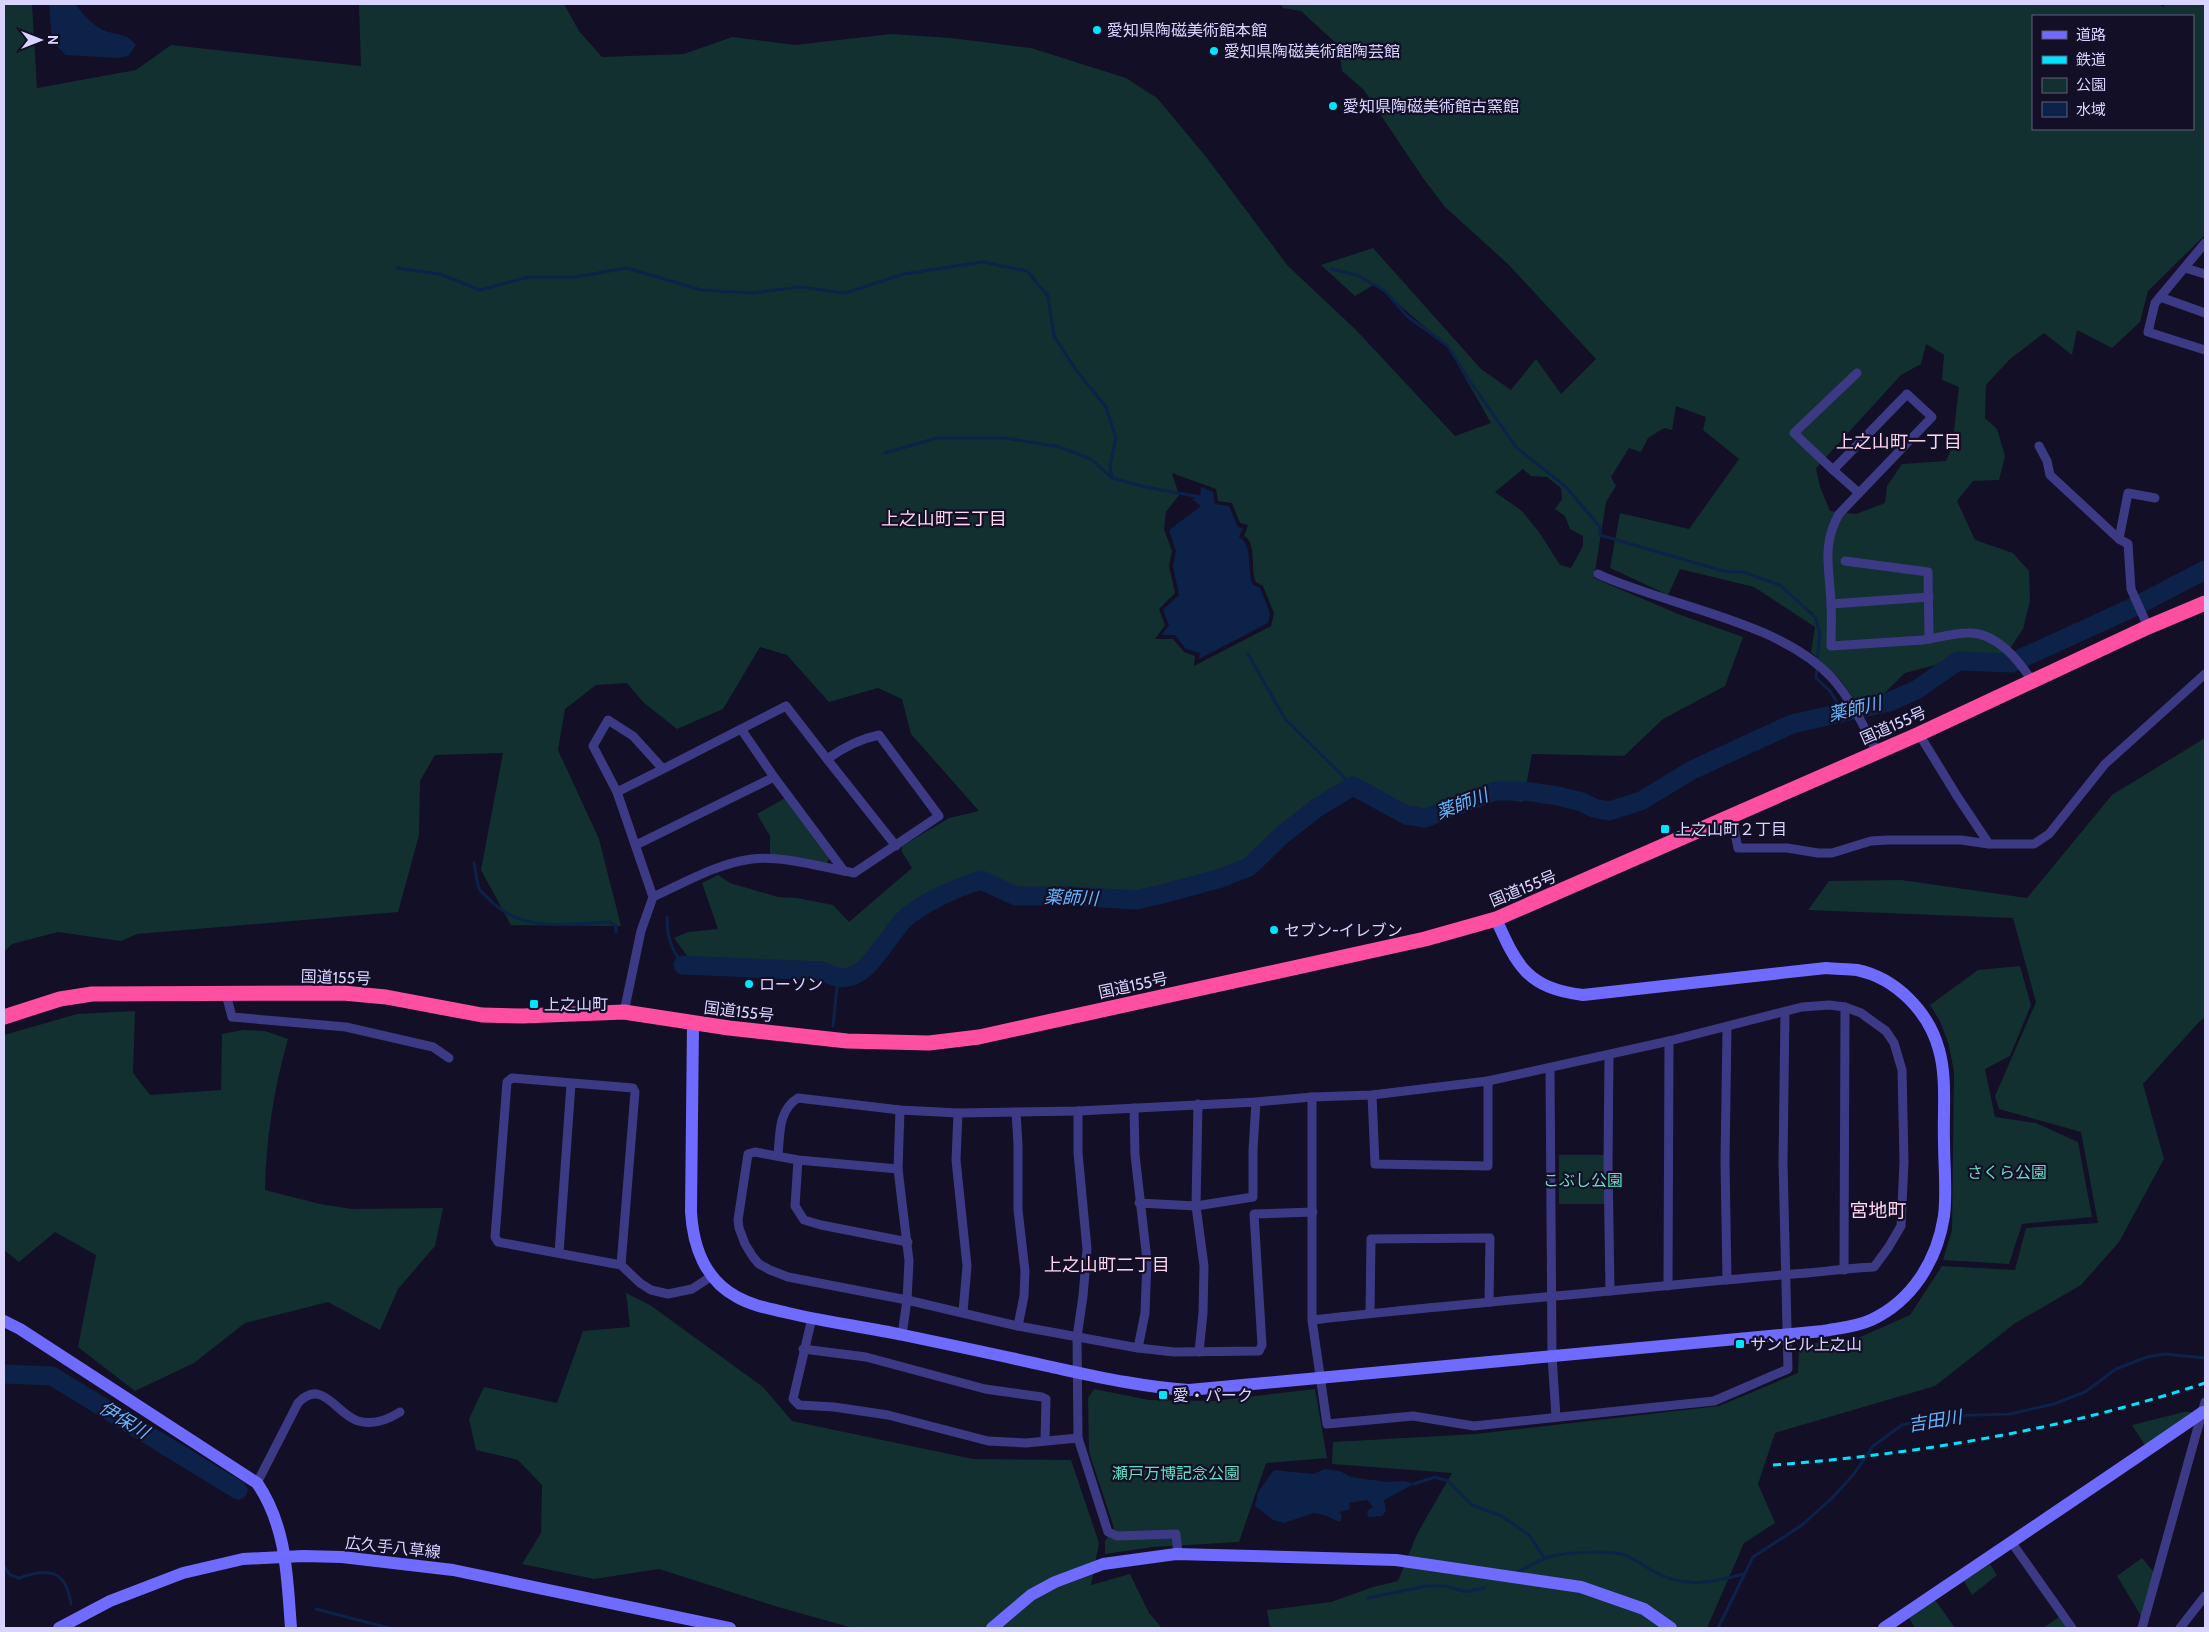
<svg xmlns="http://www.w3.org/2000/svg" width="2209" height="1632" viewBox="0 0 2209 1632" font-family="Cabin,'Noto Sans JP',sans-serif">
<rect width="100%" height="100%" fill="#130f26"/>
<g fill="#12302f" fill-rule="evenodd">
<path d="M4,4H32L37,88L136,70L171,45L361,66L359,4H564L579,31L602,57L684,54L732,37L795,45L891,34L951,38L1031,48L1126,78L1157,98L1207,158L1288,266L1356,330L1455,436L1491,423L1447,346L1375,284L1355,296L1321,265L1373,248L1481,369L1511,390L1536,359L1561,394L1596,359L1508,264L1445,207L1423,178L1364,90L1342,71L1339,46L1301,11L1283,8L1280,4H2160L2164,8V4H2205V235L2148,291L2140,322L2112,348L2077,330L2072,355L2044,333L2010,359L1986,385L1985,418L1997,429L2005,456L1999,480L1973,481L1957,501L1975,540L2013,553L2029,571L2030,601L2023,629L2003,659L1962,658L1905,673L1864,713L1841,681L1811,652L1815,627L1754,587L1680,569L1668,595L1610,568L1620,513L1689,529L1739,459L1703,430L1706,417L1676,406L1672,430L1664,428L1648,438L1641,452L1629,448L1611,477L1616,486L1606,502L1594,578L1678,614L1743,637L1725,686L1663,719L1624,756L1532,754L1523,802L1500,799L1437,823L1403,808L1354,782L1316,800L1252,858L1223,872L1139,893L1112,894L1019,893L983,875L949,885L895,922L861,966L834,985L810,977L794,964L690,960L674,938L688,932L718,929L702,883L718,875L730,883L778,897L797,898L833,905L849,922L912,868L902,852V846L949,818L979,811L911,734L902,699L878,688L829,702L787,655L760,647L723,709L677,729L643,702L627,683L596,685L565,709L558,750L599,839L621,926L511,925L481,870L503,753L435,755L420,781L419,835L398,912L137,934L121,941L58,932L12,944L4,952ZM2033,16H2193V129H2033ZM1926,344L1944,355L1942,380L1959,387L1952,447L1946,461L1902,464L1887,486L1885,503L1856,514L1830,511L1820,487L1816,468L1901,375L1921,364ZM1523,469L1531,476L1547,477L1561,488L1562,499L1555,509L1565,516L1570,529L1583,536V546L1571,568L1560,565L1539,532L1522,511L1495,492ZM1172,473L1216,489L1218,501L1232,503L1240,523L1248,525L1244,536C1257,542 1250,569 1256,582L1263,586L1274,613L1271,626L1194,666L1195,656L1184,652L1173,639H1155L1165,625L1159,609L1175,593L1169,566L1172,551L1164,529L1166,512L1179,495Z"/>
<polygon points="2205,738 2205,1017 2198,1023 2143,1084 2164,1159 2119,1242 2081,1285 2014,1324 1935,1386 1775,1433 1758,1484 1775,1523 1744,1543 1707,1628 1270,1628 1267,1610 1331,1602 1373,1587 1398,1581 1417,1534 1452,1473 1332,1464 1333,1442 1476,1434 1719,1406 1798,1373 1799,1345 1858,1338 1910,1315 1942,1266 2015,1270 2026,1228 2098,1223 2081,1132 1999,1109 1995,1096 2036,1002 2013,918 1808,910 1829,881 1901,880 2027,898 2112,795"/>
<polygon points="785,798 831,856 826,864 770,856 770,836 757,814"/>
<polygon points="2020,966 2031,1005 2010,1056 1985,1069 1995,1117 2036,1123 2078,1142 2092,1217 2022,1224 2009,1264 1943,1260 1952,1230 1954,1072 1949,1045 1940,1021 1930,1005 1978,970"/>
<path d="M135,1011L133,1073L150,1095L221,1090L222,1034L243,1030L265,1031L288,1039C274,1088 266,1139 265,1190L320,1204L352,1209L443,1208L435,1246L398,1289L380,1330L328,1302L245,1323L194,1363L135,1391L78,1347L96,1255L55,1232L19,1262L4,1250V1035L77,1014Z"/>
<polygon points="1559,1155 1608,1155 1607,1204 1559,1204"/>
<polygon points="626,1293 650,1305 763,1387 792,1421 973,1459 1071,1460 1099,1543 1091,1585 1130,1574 1149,1613 1162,1628 853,1628 778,1607 659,1569 594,1579 522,1564 541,1533 542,1485 518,1460 476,1450 469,1419 484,1387 557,1403 583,1331 630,1327"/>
<polygon points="1094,1389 1149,1400 1214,1401 1315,1389 1327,1458 1266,1463 1239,1542 1153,1547 1105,1554 1105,1541 1114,1528 1089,1452 1088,1398"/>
<polygon points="2184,1412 2203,1412 2148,1450 2132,1425"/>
<polygon points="2142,1558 2157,1576 2144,1621 2117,1576"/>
<polygon points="1990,1564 1997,1575 1972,1595 1964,1581"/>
<polygon points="1935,1600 1955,1628 1915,1628 1909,1618"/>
<polygon points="2062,1615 2072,1628 2043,1628"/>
</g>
<g fill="#0c2248">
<path d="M49,4H75C82,13 90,23 101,29C115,36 125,31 136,45L128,56L118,58L66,55L52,41Z"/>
<path d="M1201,487L1213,492L1215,504L1229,506L1238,527L1243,528L1239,537C1254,546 1246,569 1253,585L1260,588L1270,613L1268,623L1199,659L1200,653L1186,649L1175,635H1162L1169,625L1163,610L1179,595L1173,566L1176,551L1169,530L1201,506L1192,499L1200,497Z"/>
<polygon points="1325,1469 1340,1471 1351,1477 1387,1482 1405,1481 1414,1484 1384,1500 1386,1511 1382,1516 1368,1517 1367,1511 1373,1507 1367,1500 1349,1503 1350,1509 1340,1512 1342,1517 1340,1522 1324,1515 1314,1513 1284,1523 1273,1520 1255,1506 1258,1492 1274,1470 1313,1474"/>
</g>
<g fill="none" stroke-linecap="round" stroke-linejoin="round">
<g stroke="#0c2248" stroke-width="3">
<polyline points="397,268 440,274 480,290 529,277 575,277 627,268 701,290 753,293 799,287 845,293 904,274 983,262 1027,271 1048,296 1054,336 1076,370 1106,407 1116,438 1110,466 1112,478 1146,487 1200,497"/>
<polyline points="1331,269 1357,275 1385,291 1407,316 1448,346 1469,380 1516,447 1566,487 1600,527 1600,535 1723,571 1743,572 1780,585 1815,617 1820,633 1817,662"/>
<polyline points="885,453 937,438 1005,438 1060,447 1091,459 1112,478"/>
<polyline points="1248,654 1285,719 1353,786"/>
<polyline points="1817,668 1816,678 1830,691 1843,712"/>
<path d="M474,863C476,871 476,883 480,890C483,894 488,898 491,901C522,933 570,924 610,922L616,926V932"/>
<path d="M667,917C667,937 671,949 683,965"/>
<polyline points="833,1026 838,977"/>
<polyline points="1414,1484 1435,1477 1448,1481 1472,1505 1502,1516 1529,1535 1545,1559"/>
<path d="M4,1566L10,1575L19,1578C49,1567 66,1570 71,1604"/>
<path d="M1517,1572C1528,1567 1540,1559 1552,1556C1570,1552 1607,1550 1625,1555C1635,1559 1645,1567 1655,1572C1685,1589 1713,1582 1744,1574"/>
<polyline points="1368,1598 1426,1586 1446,1586 1466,1592 1484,1588"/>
<polyline points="316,1609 389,1628"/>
<polyline points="1718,1628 1753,1557 1802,1525 1832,1498 1854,1474 1873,1446 1902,1425 1942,1416 2010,1414 2054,1404 2085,1392 2116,1369 2147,1357 2164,1354 2205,1358"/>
</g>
<g stroke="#0c2248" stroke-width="19">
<path d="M683,965L822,971C827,973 832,976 837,977C869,984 887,932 909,915C931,899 955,888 981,880L1016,896H1071L1136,900L1162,894L1221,878L1249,867L1282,835L1318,807L1353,786L1406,815L1425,818L1495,791H1524L1558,796L1582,802L1594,808L1609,811L1641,801L1692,770L1792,724L1889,702L1916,690L1958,661L2011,663L2134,607L2205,570"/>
<polyline points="4,1374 52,1376 238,1490"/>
</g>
<g stroke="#3d3a85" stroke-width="9">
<polyline points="2205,243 2155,303 2148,332 2205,350"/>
<polyline points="2185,268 2205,274"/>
<polyline points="2160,297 2205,313"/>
<path d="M1857,373L1794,433L1833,470L1907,394L1932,417L1839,514C1821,546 1830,570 1831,604C1832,618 1831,632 1831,646C1861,644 1892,642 1923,640C1938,638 1953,633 1968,633C1997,632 2019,661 2033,682"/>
<polyline points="2039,446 2047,461 2050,475 2119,539 2128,544 2131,589 2148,627"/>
<polyline points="1833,470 1859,493"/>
<polyline points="2119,539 2128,493 2155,498"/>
<polyline points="1845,561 1928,572 1929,639"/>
<path d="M1598,574C1667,606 1779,621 1831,677C1851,699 1863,725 1877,752"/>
<polyline points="1831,604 1929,597"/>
<polyline points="741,729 774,777 844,871"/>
<polyline points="1919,734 1957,796 1989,844 2034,844 2049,834 2105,764 2205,674"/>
<polyline points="827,759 896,846"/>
<polyline points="617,792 663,769"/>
<polyline points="1731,815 1738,848 1787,848 1818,853 1832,853 1871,841 1888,840 1961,840 1989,844"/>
<polyline points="636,845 774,777"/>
<polyline points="226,994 232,1017 346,1027 433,1047 449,1058"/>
<path d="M624,1012L641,931L653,897L617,792L593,746L608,720L633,736L663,769L786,706L827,759C844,747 859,739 879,735L939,816L854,873C825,868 781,855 752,859C718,863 684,883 653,897"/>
<polyline points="1727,1027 1725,1161 1727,1280"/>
<polyline points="1609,1055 1608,1163 1610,1291"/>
<polyline points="1550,1068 1552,1356 1556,1417"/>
<polyline points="1372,1095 1375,1164 1488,1166 1488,1081"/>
<polyline points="1198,1104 1196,1206 1204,1266 1203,1313 1199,1352"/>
<polyline points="1134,1108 1135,1155 1147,1260 1145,1313 1138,1348"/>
<polyline points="900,1110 898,1169 909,1261 907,1300 902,1335"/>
<polyline points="1078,1111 1078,1153 1087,1249 1083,1296 1077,1337 1078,1438 1108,1532 1117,1536 1176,1534 1178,1554"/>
<polyline points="1016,1112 1018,1144 1018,1210 1025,1271 1024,1296 1018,1326"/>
<polyline points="958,1113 956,1160 967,1266 963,1312"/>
<path d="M778,1155C780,1135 778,1110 798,1098L900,1110L958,1113L1078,1111L1256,1102L1312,1097"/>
<polyline points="798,1160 795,1206 804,1220 821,1225 908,1242"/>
<polyline points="898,1169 798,1160 755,1152 748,1154 738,1220 739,1228 745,1244 753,1257 759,1264 770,1270 788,1277 907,1300 1018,1326 1138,1348 1174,1352 1259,1351 1262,1345 1254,1214 1313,1212"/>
<polyline points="1139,1203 1196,1206 1253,1197 1253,1150 1256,1102"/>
<polyline points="559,1253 571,1084"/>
<polyline points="621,1265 635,1092 633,1088 512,1078 507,1082 495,1237 498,1242 621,1265 640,1283 651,1290 668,1294 692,1289 712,1276"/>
<polyline points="1844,1270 1845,1007"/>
<polyline points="1668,1286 1669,1041"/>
<polyline points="1370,1313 1371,1239 1490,1238 1489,1302"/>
<polyline points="812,1318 793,1399 799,1405 834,1407 888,1415 988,1441 1026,1443 1078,1438"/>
<path d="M1312,1320C1425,1307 1539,1298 1652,1287C1703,1282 1755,1277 1807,1273C1829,1271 1852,1268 1874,1267L1888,1248L1901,1226L1904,1162L1902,1070L1894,1043L1886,1031L1861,1013L1845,1007L1829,1005L1802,1007L1669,1041L1488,1081L1372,1095L1312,1097V1320L1327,1424L1413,1416L1474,1426L1714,1401L1788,1369L1783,1162L1785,1012"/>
<polyline points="803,1349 866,1357 985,1389 1042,1397 1046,1399 1045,1440"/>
<path d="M257,1483L298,1403C322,1377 336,1414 358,1421C374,1425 387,1420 400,1412"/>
<polyline points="2012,1543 2072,1628"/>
<polyline points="2142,1628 2205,1402"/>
<polyline points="2180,1628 2205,1596"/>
</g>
<g stroke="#6f6bff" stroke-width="12">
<path d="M693,1023L691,1212C693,1246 705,1280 737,1297C753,1306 771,1309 788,1313C826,1322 865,1327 903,1335C951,1345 999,1355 1047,1366C1094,1376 1141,1387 1189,1390L1823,1331C1839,1328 1856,1327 1871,1320C1912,1301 1937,1261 1944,1216C1947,1192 1944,1165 1944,1141C1943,1113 1947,1077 1939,1050C1929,1012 1896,978 1857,970C1847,969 1836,969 1826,968L1583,995C1527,988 1517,966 1496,919"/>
<path d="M4,1321L20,1329L257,1483C287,1527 287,1577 291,1628"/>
<polyline points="59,1628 110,1601 183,1573 243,1559 303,1556 342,1557 453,1570 730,1628"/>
<polyline points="992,1628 1031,1595 1055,1582 1103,1564 1176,1554 1396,1560 1581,1587 1644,1609 1671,1628"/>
<path d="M1884,1628C1990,1556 2097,1485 2203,1412H2205"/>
</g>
<polyline stroke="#ff4fa3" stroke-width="15" points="4,1017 60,999 92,994 343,993 386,997 482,1015 523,1016 624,1012 729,1028 847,1041 929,1043 979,1037 1425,939 1496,919 1919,734 2148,627 2205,603"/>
<path stroke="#00e5ff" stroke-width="3" stroke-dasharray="8 6" stroke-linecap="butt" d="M1773,1465C1921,1454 2065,1429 2205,1383"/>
</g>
<g fill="#00e5ff" stroke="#130f26" stroke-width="2">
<circle cx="1097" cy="30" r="5"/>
<circle cx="1214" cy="51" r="5"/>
<circle cx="1333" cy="106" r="5"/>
<rect x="1660" y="824" width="10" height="10" rx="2.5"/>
<circle cx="1274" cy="930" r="5"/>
<circle cx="749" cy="984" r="5"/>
<rect x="529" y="999" width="10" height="10" rx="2.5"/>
<rect x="1735" y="1339" width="10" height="10" rx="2.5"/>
<rect x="1158" y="1390" width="10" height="10" rx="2.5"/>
</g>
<g text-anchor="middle" stroke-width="4.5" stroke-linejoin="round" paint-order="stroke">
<g font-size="16" fill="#d9d4ff" stroke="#130f26" text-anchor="start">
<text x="1107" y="36">愛知県陶磁美術館本館</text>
<text x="1224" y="57">愛知県陶磁美術館陶芸館</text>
<text x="1343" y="112">愛知県陶磁美術館古窯館</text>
<text x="1675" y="835">上之山町２丁目</text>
<text x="1284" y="936">セブン-イレブン</text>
<text x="759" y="990">ローソン</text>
<text x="544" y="1010">上之山町</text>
<text x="1750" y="1350">サンヒル上之山</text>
<text x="1173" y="1401">愛・パーク</text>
</g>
<g font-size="16" fill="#d9d4ff" stroke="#130f26">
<text transform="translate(1893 725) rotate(-24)" y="6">国道155号</text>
<text transform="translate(1523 888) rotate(-22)" y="6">国道155号</text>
<text transform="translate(336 977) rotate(2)" y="6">国道155号</text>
<text transform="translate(1133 985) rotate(-12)" y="6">国道155号</text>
<text transform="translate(739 1011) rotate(7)" y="6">国道155号</text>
<text transform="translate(393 1547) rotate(6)" y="6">広久手八草線</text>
</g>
<g font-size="16" fill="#5fe0c0" stroke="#130f26">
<text x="2007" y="1178">さくら公園</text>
<text x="1583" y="1186">こぶし公園</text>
<text x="1176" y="1479">瀬戸万博記念公園</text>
</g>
<g font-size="18" fill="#ffd6f0" stroke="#130f26">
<text x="1899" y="448">上之山町一丁目</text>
<text x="944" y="525">上之山町三丁目</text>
<text x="1107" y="1271">上之山町二丁目</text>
</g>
<g font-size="18" font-style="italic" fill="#62b6ff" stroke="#130f26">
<text transform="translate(1855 709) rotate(-13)" y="6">薬師川</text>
<text transform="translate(1462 804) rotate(-21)" y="6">薬師川</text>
<text transform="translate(1071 898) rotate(2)" y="6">薬師川</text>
<text transform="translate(124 1420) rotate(31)" y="6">伊保川</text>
<text transform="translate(1935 1421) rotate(-9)" y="6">吉田川</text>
</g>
<g font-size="19" fill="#ffd6f0" stroke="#130f26">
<text x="1878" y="1217">宮地町</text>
</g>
</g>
<rect width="2209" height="1632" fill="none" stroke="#d9d4ff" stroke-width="10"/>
<rect x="2032" y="15" width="162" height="115" fill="#130f26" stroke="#625e7d"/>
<rect x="2042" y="31" width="25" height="8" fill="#6f6bff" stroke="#625e7d"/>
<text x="2076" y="40" font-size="15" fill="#d9d4ff">道路</text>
<rect x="2042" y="56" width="25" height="8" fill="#00e5ff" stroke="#625e7d"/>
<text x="2076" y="65" font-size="15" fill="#d9d4ff">鉄道</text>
<rect x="2042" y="78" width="25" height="15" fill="#12302f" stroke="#625e7d"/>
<text x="2076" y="90" font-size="15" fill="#d9d4ff">公園</text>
<rect x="2042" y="102" width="25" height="15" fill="#0c2248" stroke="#625e7d"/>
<text x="2076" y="115" font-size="15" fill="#d9d4ff">水域</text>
<g transform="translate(40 40) rotate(90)" stroke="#130f26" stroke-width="4" paint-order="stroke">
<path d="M0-4L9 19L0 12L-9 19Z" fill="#d9d4ff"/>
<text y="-8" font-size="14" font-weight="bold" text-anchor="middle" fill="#d9d4ff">N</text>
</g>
</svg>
